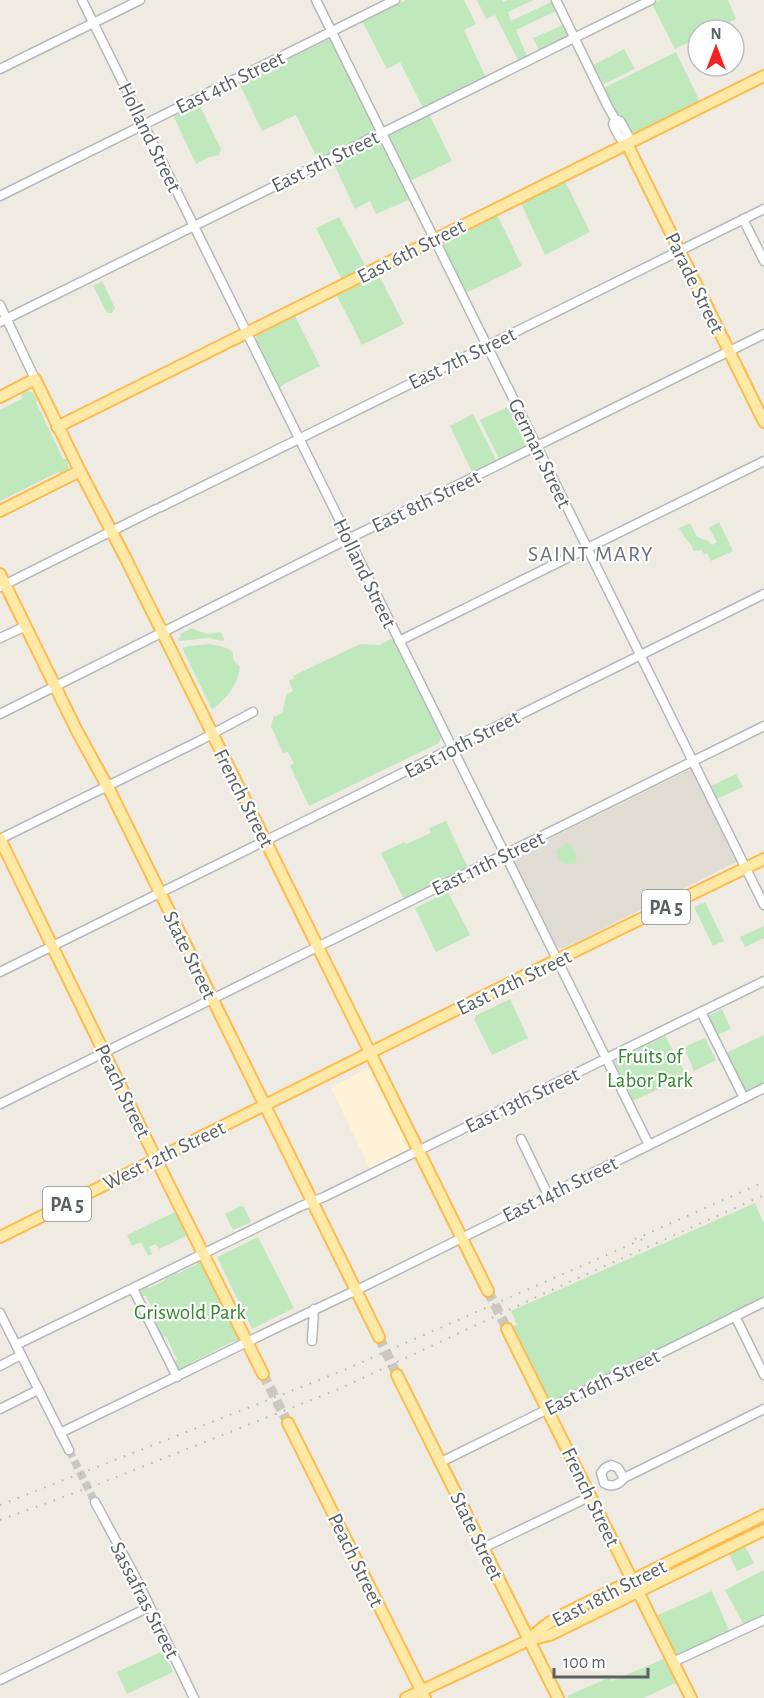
<svg xmlns="http://www.w3.org/2000/svg" width="764" height="1698" viewBox="0 0 764 1698" font-family="'Alegreya Sans',sans-serif">
<rect width="100%" height="100%" fill="#efebe2"/>
<polygon fill="#fff2d7" points="367,1068 374,1070 412,1149 371,1171 331,1088"/>
<polygon fill="#e1dcd3" points="691,769 737,857 736,862 564,948 557,947 513,857"/>
<g fill="#c0e8bd">
<polygon points="406,0 464,0 476,24 464,30 486,78 423,108 400,62 387,69 362,21"/>
<polygon points="477,0 502,0 503,2 508,0 534,0 508,12 511,21 551,2 556,11 516,30 527,56 518,60 495,15 486,19"/>
<polygon points="660,0 728,0 736,19 714,30 698,30 698,38 675,49 652,4"/>
<polygon points="563,25 568,34 567,36 539,50 533,38"/>
<polygon points="327,39 332,40 334,44 374,127 375,131 318,160 296,115 262,131 239,83"/>
<polygon points="624,49 635,69 604,84 593,65"/>
<polygon points="676,52 700,102 640,131 635,133 631,132 618,114 604,88"/>
<polygon points="198,102 221,149 219,155 209,157 196,164 173,115"/>
<polygon points="429,114 452,161 410,181 389,135"/>
<polygon points="377,140 383,143 411,199 376,214 370,201 355,209 333,162"/>
<polygon points="565,181 590,232 545,255 521,203"/>
<polygon points="497,215 522,266 466,293 443,247 444,241"/>
<polygon points="339,217 366,267 342,280 316,228"/>
<polygon points="378,274 404,324 362,345 336,294"/>
<polygon points="102,281 115,308 112,313 108,313 106,311 93,286"/>
<polygon points="295,316 320,366 284,384 280,388 257,342 256,337 259,333"/>
<polygon points="24,391 32,392 37,399 36,402 63,459 67,459 69,469 67,472 62,475 58,472 0,501 0,410 22,399 21,393"/>
<polygon points="512,405 531,442 530,445 500,461 480,420"/>
<polygon points="473,414 497,462 473,474 450,426"/>
<path d="M719,522L733,551L711,561L707,553L704,554L702,550L694,551C694,548 682,534 679,528L690,523L697,537L708,541L712,545L717,542L709,528Z"/>
<polygon points="191,628 207,634 221,632 224,639 223,641 208,638 179,641 178,638 181,637 180,634"/>
<polygon points="393,638 442,734 439,743 309,806 290,766 294,763 288,752 283,753 271,726 274,715 275,717 284,711 283,709 287,694 293,691 289,681 294,678 293,676 360,644 379,645"/>
<path d="M209,644C218,645 226,647 233,652C232,658 235,664 240,666C238,685 227,698 213,709L211,708L182,648L189,646Z"/>
<polygon points="736,774 743,787 717,799 711,786"/>
<polygon points="446,821 468,868 404,899 381,853 404,842 406,844 431,833 429,828"/>
<path d="M566,842C574,844 576,852 577,860L574,864L562,863L556,853V850L563,846Z"/>
<polygon points="448,892 470,935 436,952 415,908"/>
<polygon points="705,902 724,941 713,946 694,907"/>
<polygon points="764,926 764,938 745,947 740,937"/>
<polygon points="510,999 528,1038 492,1055 474,1019 476,1018 475,1016"/>
<polygon points="722,1009 731,1029 717,1035 708,1016"/>
<polygon points="764,1035 764,1084 746,1092 726,1053"/>
<polygon points="665,1036 687,1076 633,1101 614,1061"/>
<polygon points="705,1038 716,1060 694,1071 684,1047"/>
<polygon points="755,1203 764,1224 764,1297 553,1401 549,1400 512,1326 517,1325 511,1311"/>
<polygon points="241,1206 244,1207 251,1222 233,1230 225,1214"/>
<polygon points="175,1212 186,1236 159,1249 156,1244 149,1247 152,1254 148,1256 141,1242 132,1246 127,1235"/>
<polygon points="258,1237 294,1308 252,1329 217,1257"/>
<polygon points="200,1260 240,1340 237,1342 234,1341 192,1362 191,1365 178,1370 174,1363 177,1359 166,1336 161,1337 155,1324 158,1320 146,1296 141,1296 139,1290 144,1287 150,1288 165,1280 167,1276 174,1273 179,1273 197,1264 197,1261"/>
<polygon points="745,1546 754,1563 737,1571 729,1554"/>
<polygon points="764,1570 764,1616 744,1625 725,1590"/>
<polygon points="712,1591 730,1633 676,1658 656,1616"/>
<polygon points="163,1651 173,1672 127,1694 117,1672"/>
<polygon points="666,1658 678,1682 643,1698 568,1698 567,1696 610,1677 612,1681"/>
</g>
<g fill="none" stroke-linecap="round" stroke-linejoin="round">
<polyline stroke="#cac8c2" stroke-width="8" stroke-dasharray="8 4" stroke-linecap="butt" points="69,1450 95,1502"/>
<g stroke="#cac8c2" stroke-width="10" stroke-dasharray="10 5" stroke-linecap="butt">
<polyline points="488,1291 507,1329"/>
<polyline points="379,1337 397,1375"/>
<polyline points="263,1374 288,1423"/>
</g>
<g stroke="#b5b9be" stroke-width="11">
<g id="minor">
<polyline points="82,0 649,1145"/>
<polyline points="316,0 764,905"/>
<path d="M556,0L608,107L615,119L620,121L629,137L627,144C619,139 617,133 613,124L615,119"/>
<polyline points="0,69 140,0"/>
<polyline points="0,196 395,0"/>
<polyline points="743,219 764,261"/>
<polyline points="0,305 35,379"/>
<polyline points="0,322 651,0"/>
<polyline points="161,507 764,209"/>
<polyline points="0,587 156,509"/>
<polyline points="0,638 26,626"/>
<polyline points="399,641 764,461"/>
<polyline points="0,714 348,539 764,334"/>
<polyline points="0,839 199,741 253,712"/>
<polyline points="0,972 764,594"/>
<polyline points="701,1012 744,1098"/>
<polyline points="0,1104 764,726"/>
<polyline points="521,1139 548,1195"/>
<polyline points="133,1289 177,1377"/>
<polyline points="0,1313 69,1450"/>
<polyline points="735,1316 764,1375"/>
<polyline points="312,1341 314,1309"/>
<polyline points="16,1345 299,1207 324,1197 764,981"/>
<polyline points="0,1366 21,1355"/>
<polyline points="0,1409 38,1390"/>
<polyline points="60,1433 274,1329 367,1285 764,1088"/>
<polyline points="441,1462 764,1302"/>
<path d="M611,1465L618,1468L624,1478C619,1485 611,1488 604,1483L601,1473L605,1468Z"/>
<polyline points="624,1478 764,1409"/>
<polyline points="95,1502 136,1578 194,1698"/>
<polyline points="483,1548 591,1496"/>
<polyline points="673,1662 764,1620"/>
<polyline points="0,1680 149,1607"/>
</g>
</g>
<g stroke="#fbbc4f" stroke-width="14">
<g id="major">
<polyline points="627,144 764,422"/>
<polyline points="0,397 35,379 80,471 125,557 488,1291"/>
<polyline points="57,427 764,76"/>
<polyline points="0,511 80,471"/>
<polyline points="0,574 77,731 111,793 379,1337"/>
<polyline points="0,839 156,1159 263,1374"/>
<polyline points="0,1237 534,971 764,859"/>
<polyline points="507,1329 691,1698"/>
<polyline points="397,1375 558,1698"/>
<polyline points="288,1423 425,1698"/>
<polyline points="529,1639 546,1625 558,1617 764,1515"/>
<polyline points="406,1698 529,1640 550,1635 764,1530"/>
</g>
</g>
<use href="#minor" stroke="#fff" stroke-width="8"/>
<use href="#major" stroke="#ffe9a7" stroke-width="10"/>
<g stroke="#b4b5b5" stroke-width="2" stroke-dasharray="1.5 8" stroke-linecap="butt">
<polyline points="635,1239 764,1182"/>
<polyline points="0,1505 337,1373 643,1239"/>
<polyline points="0,1520 96,1485 339,1389 558,1287 764,1195"/>
</g>
</g>
<g text-anchor="middle" stroke-width="4.5" stroke-linejoin="round" paint-order="stroke">
<g fill="#fff" stroke="#8c9092" stroke-width="1.5">
<rect x="642" y="890" width="48" height="34" rx="4.5"/>
<rect x="43" y="1187" width="48" height="34" rx="4.5"/>
</g>
<g font-size="20" font-weight="bold" fill="#5a6064">
<text x="666" y="914">PA 5</text>
<text x="67" y="1211">PA 5</text>
</g>
<g font-size="21" fill="#5a6064" stroke="#fff">
<text transform="translate(230 82) rotate(-26)" y="7">East 4th Street</text>
<text transform="translate(150 137) rotate(64)" y="7">Holland Street</text>
<text transform="translate(325 161) rotate(-26)" y="7">East 5th Street</text>
<text transform="translate(411 251) rotate(-27)" y="7">East 6th Street</text>
<text transform="translate(695 283) rotate(64)" y="7">Parade Street</text>
<text transform="translate(462 358) rotate(-26)" y="7">East 7th Street</text>
<text transform="translate(540 453) rotate(64)" y="7">German Street</text>
<text transform="translate(426 501) rotate(-26)" y="7">East 8th Street</text>
<text transform="translate(365 573) rotate(64)" y="7">Holland Street</text>
<text transform="translate(462 744) rotate(-27)" y="7">East 10th Street</text>
<text transform="translate(244 798) rotate(63)" y="7">French Street</text>
<text transform="translate(488 863) rotate(-26)" y="7">East 11th Street</text>
<text transform="translate(190 955) rotate(64)" y="7">State Street</text>
<text transform="translate(514 982) rotate(-26)" y="7">East 12th Street</text>
<text transform="translate(123 1091) rotate(64)" y="7">Peach Street</text>
<text transform="translate(522 1100) rotate(-26)" y="7">East 13th Street</text>
<text transform="translate(164 1155) rotate(-26)" y="7">West 12th Street</text>
<text transform="translate(560 1189) rotate(-26)" y="7">East 14th Street</text>
<text transform="translate(602 1382) rotate(-26)" y="7">East 16th Street</text>
<text transform="translate(591 1497) rotate(64)" y="7">French Street</text>
<text transform="translate(477 1536) rotate(64)" y="7">State Street</text>
<text transform="translate(356 1560) rotate(64)" y="7">Peach Street</text>
<text transform="translate(609 1593) rotate(-27)" y="7">East 18th Street</text>
<text transform="translate(145 1600) rotate(63)" y="7">Sassafras Street</text>
</g>
<g font-size="21" fill="#32872f" stroke="#fff">
<text x="650" y="1063">Fruits of<tspan x="650" dy="24">Labor Park</tspan></text>
<text x="190" y="1319">Griswold Park</text>
</g>
<g font-size="22" letter-spacing="1.5" fill="#6b7276" stroke="#fff">
<text x="591" y="561">SAINT MARY</text>
</g>
</g>
<g transform="translate(716 48)"><circle r="28" fill="#ffffff" stroke="#bdbfc1" stroke-width="1.5"/>
<path d="M0-4.5L10 22L0 15L-10 22Z" fill="#f52223"/>
<text y="-9" font-size="16" font-weight="bold" text-anchor="middle" fill="#5a6064">N</text>
</g>
<path d="M554 1668v9h94v-9" fill="none" stroke="#5a6064" stroke-width="3"/>
<text x="563" y="1668" font-size="18" fill="#5a6064" stroke="#ffffff" stroke-width="4.5" paint-order="stroke">100 m</text>
</svg>
